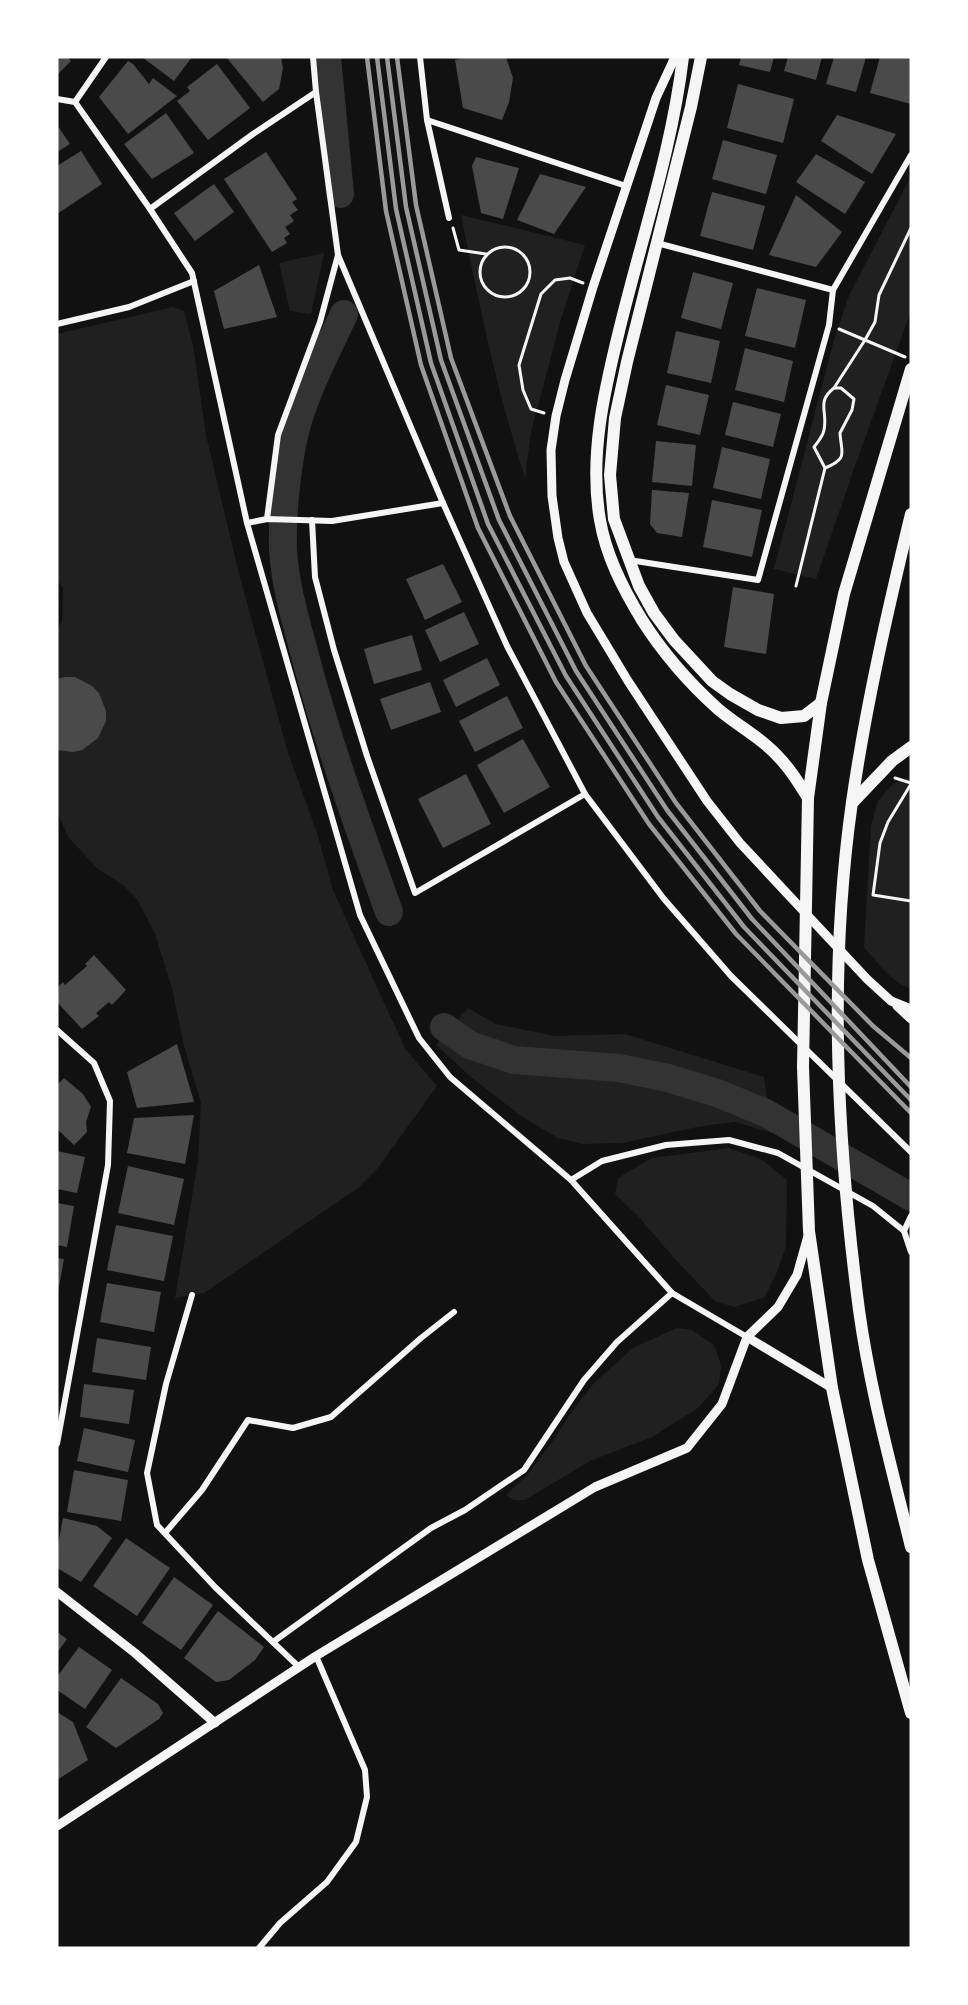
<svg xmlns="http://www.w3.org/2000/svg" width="968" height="2005" viewBox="0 0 968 2005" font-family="Quicksand,sans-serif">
<rect width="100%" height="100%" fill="#111"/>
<g fill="#202020">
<polygon points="911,176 911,311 856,463 816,579 774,569 834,340 849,296"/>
<path d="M461,215L585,245L561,319L531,432L525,478C497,392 479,303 461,215Z"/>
<polygon points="324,253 311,314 290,311 279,263"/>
<polygon points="173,307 184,311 193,345 206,435 239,574 288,753 317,833 333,890 380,994 406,1050 437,1086 377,1169 358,1188 204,1293 175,1298 198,1161 201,1103 184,1046 172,988 155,934 137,899 123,885 98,869 69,838 57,813 57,629 62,621 63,588 57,580 57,334"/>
<path d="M911,777V988C894,985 875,960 864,947L871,826L878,801L893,784Z"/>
<polygon points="468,1008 496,1024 555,1036 625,1034 764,1077 772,1133 735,1122 702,1126 622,1143 583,1144 558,1138 524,1118 472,1078 436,1045"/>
<polygon points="729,1148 761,1159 787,1180 786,1246 777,1272 765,1297 734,1307 715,1301 674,1258 638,1216 615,1194 618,1178 652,1158"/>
<polygon points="677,1328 692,1330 714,1345 721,1365 719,1384 698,1408 652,1437 590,1461 525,1500 514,1500 506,1495 527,1475 553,1441 570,1414 594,1383 633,1348"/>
</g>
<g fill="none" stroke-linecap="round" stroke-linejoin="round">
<g stroke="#333" stroke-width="28">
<polyline points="327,57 340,194"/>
<path d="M344,314C324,357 301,399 292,445C286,479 282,515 283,550C285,583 294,615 303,648C326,738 358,825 389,912"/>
<polyline points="444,1027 470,1045 514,1060 619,1068 668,1078 717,1093 766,1113 911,1197"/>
</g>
</g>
<g fill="#4a4a4a">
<polygon points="57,57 68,57 71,61 57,75"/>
<polygon points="142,57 192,57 174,81"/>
<polygon points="226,57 281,57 283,68 279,89 263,102"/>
<polygon points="469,57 506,57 513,78 509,102 502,120 463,108 455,60"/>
<polygon points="741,57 774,57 770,72 739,65"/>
<polygon points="788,57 822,57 816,80 784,71"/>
<polygon points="834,57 866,57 856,92 826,84"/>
<polygon points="880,57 911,57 911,104 870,93"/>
<polygon points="128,61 133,64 149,84 153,78 177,96 128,134 99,97"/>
<polygon points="217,64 250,108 208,140 177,101 190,91 187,87"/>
<polygon points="738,84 794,99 783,143 727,128"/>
<polygon points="166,113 194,153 152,179 124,144"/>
<polygon points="837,115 896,134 872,174 821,141"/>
<polygon points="57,125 70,144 57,152"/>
<polygon points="723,140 777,155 766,194 712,179"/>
<polygon points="81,151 102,184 57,214 57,166"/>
<polygon points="266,152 297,199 292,202 298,210 290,215 294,221 285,227 290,234 284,238 287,243 272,252 224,179"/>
<polygon points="816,154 865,182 845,214 796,182"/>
<polygon points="476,157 519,168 503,219 481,213 472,166"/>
<polygon points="540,174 586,187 554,234 517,220"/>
<polygon points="214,184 234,212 195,241 174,213"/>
<polygon points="712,192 765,206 753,250 700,236"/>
<polygon points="796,195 842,232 816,267 769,255"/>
<polygon points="259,265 277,317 224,329 214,291"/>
<polygon points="693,272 733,283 721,329 681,318"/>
<polygon points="757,288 806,300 795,348 745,336"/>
<polygon points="676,331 720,341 711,383 667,373"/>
<polygon points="745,348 793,361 784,402 735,390"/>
<polygon points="666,385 709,395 700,435 657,425"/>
<polygon points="733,402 781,414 773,447 725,435"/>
<polygon points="656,441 696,445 692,486 652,482"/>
<polygon points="722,447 770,459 761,499 713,488"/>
<polygon points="652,490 689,493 682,537 657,533 650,524"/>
<polygon points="712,500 762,510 752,557 703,547"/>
<polygon points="443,564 462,602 425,620 406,579"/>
<polygon points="733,587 774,594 766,654 724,647"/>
<polygon points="464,612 479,644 440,662 425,630"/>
<polygon points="412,635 422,670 374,684 364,649"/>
<polygon points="487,658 500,685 456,707 443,680"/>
<polygon points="65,677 75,677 92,686 99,693 106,711 106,721 98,738 82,750 73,752 57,750 57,679"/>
<polygon points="430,682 441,712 391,730 380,699"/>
<polygon points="507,696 523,728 475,752 459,721"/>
<polygon points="523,739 550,787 504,813 477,765"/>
<polygon points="466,774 491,824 443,848 418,799"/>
<polygon points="94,955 126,990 112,1005 109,1002 96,1013 99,1016 82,1029 57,1002 57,988 63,982 65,985 87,966 85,964"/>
<polygon points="177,1044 194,1102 137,1108 127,1072"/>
<polygon points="64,1078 83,1094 91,1107 86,1122 87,1132 74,1145 57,1129 57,1085"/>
<polygon points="194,1115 185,1164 127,1153 134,1118"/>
<polygon points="57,1151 85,1157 77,1193 57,1189"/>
<polygon points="128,1166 184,1179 174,1225 118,1213"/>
<polygon points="57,1203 74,1206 67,1247 57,1245"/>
<polygon points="116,1225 173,1236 164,1281 107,1270"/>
<polygon points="57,1258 64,1259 58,1292 57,1292"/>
<polygon points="107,1283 161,1292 154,1332 100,1322"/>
<polygon points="97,1338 151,1347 146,1380 92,1372"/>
<polygon points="84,1384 134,1390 129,1424 80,1417"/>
<polygon points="84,1428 135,1440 128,1472 77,1461"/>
<polygon points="74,1470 128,1480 121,1521 67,1512"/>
<polygon points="63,1518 97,1526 112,1538 81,1582 57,1568 57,1550"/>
<polygon points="126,1538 170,1568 137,1616 93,1586"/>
<polygon points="174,1577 213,1605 181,1650 142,1623"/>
<polygon points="218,1611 264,1647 255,1660 229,1680 216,1682 184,1658"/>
<polygon points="57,1632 67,1639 57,1653"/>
<polygon points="79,1647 112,1670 85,1709 57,1690 57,1677"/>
<polygon points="121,1678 158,1704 163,1713 159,1719 116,1748 86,1727"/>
<polygon points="57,1712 73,1722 88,1760 57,1780"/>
</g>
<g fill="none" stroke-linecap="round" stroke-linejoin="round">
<g stroke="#f5f5f5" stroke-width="3">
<polyline points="453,228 459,250 486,254"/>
<circle cx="505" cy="272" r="25"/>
<polyline points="839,329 905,357"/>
<path d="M834,388H841L854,399L852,410L840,433C841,453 849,458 825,468L814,447C818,442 823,436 824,430C828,411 816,402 834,388Z"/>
<polyline points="834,388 865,340 875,322 879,295 911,228"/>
<polyline points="544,413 531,409 523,390 519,365 541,294 555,280 570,278 583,283"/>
<polyline points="796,586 825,468"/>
<polyline points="895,778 911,783"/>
<polyline points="911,784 888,822 880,843 873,895 911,901"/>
</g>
<g stroke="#f5f5f5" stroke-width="6">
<polyline points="313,57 316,92"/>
<polyline points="420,57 427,120 449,218"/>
<polyline points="57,99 75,102 150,209 192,273 247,523 360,915 419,1038 450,1077 571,1180 672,1293 747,1337"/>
<polyline points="75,102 106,57"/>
<polyline points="427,120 626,186"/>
<polyline points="150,209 253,134 316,92 338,255 320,322 278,435 267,519"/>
<polyline points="657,243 833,290"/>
<polyline points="338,255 443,503 507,646 585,794 664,899 731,976 911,1152"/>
<polyline points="57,324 129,307 194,281"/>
<polyline points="312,520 315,577 334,650 367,756 415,893 585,794"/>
<polyline points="247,523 267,519 332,521 443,503"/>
<polyline points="629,560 758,580 829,325 833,290 911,155"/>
<polyline points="57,1030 94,1063 110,1101 108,1165 57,1444"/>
<polyline points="571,1180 602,1161 666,1145 729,1140 778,1153 873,1206 904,1231"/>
<polyline points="911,1216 904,1231 911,1252"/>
<polyline points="192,1295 166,1384 147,1473 157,1525 215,1587 299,1667"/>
<polyline points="165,1533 202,1490 248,1420 293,1428 331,1417 421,1338 454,1312"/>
<polyline points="273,1642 431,1528 465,1510 524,1470 584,1380 617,1342 672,1293"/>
<polyline points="259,1948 280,1923 327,1882 356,1842 367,1797 365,1770 316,1656"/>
</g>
<g stroke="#f5f5f5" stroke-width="9">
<polyline points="675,57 656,98 593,287 565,380 556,416 551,450 552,496 558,538 564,562 587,613 628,681 707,801 740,843 867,979 891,1001 911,1009"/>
<polyline points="897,1006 911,1019"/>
<polyline points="747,1337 832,1388"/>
<polyline points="57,1592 135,1653 215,1723"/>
<polyline points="57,1826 316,1656 595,1487 687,1448 722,1404 747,1337 778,1307 797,1275 808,1236"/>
</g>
<g stroke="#f5f5f5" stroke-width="12">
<path d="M683,57C672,150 641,240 619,331C604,392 589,457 600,520C606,556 623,589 642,620C663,653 689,683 718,709C733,722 751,732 766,745C784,760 796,778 808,798"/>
<polyline points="701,57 691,107 627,362 615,418 610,475 614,519 639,586 654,613 674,640 712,681 730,694 758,710 781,718 804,716 821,703"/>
</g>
<g stroke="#f5f5f5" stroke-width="12">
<polyline points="911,369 844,594 821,703 808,798 803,1067 809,1231 832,1388 868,1560 911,1713"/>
<path d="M911,514C888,609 866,705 852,802C828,971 837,1143 859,1310C870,1390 892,1469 911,1547"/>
<polyline points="853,802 892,761 911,747"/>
</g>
<g stroke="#9a9a9a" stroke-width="4.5">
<polyline points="367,57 386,211 421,365 478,528 556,682 649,824 736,934 911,1113"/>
<polyline points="377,57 396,209 431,363 488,524 566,676 658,817 744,927 911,1100"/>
<polyline points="387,57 406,207 441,360 499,520 576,671 667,810 752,919 911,1087"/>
<polyline points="397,57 416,205 451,358 510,516 586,666 676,803 760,911 873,1026 911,1058"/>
</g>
</g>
<rect width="968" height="2005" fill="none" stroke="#ffffff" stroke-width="117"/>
</svg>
